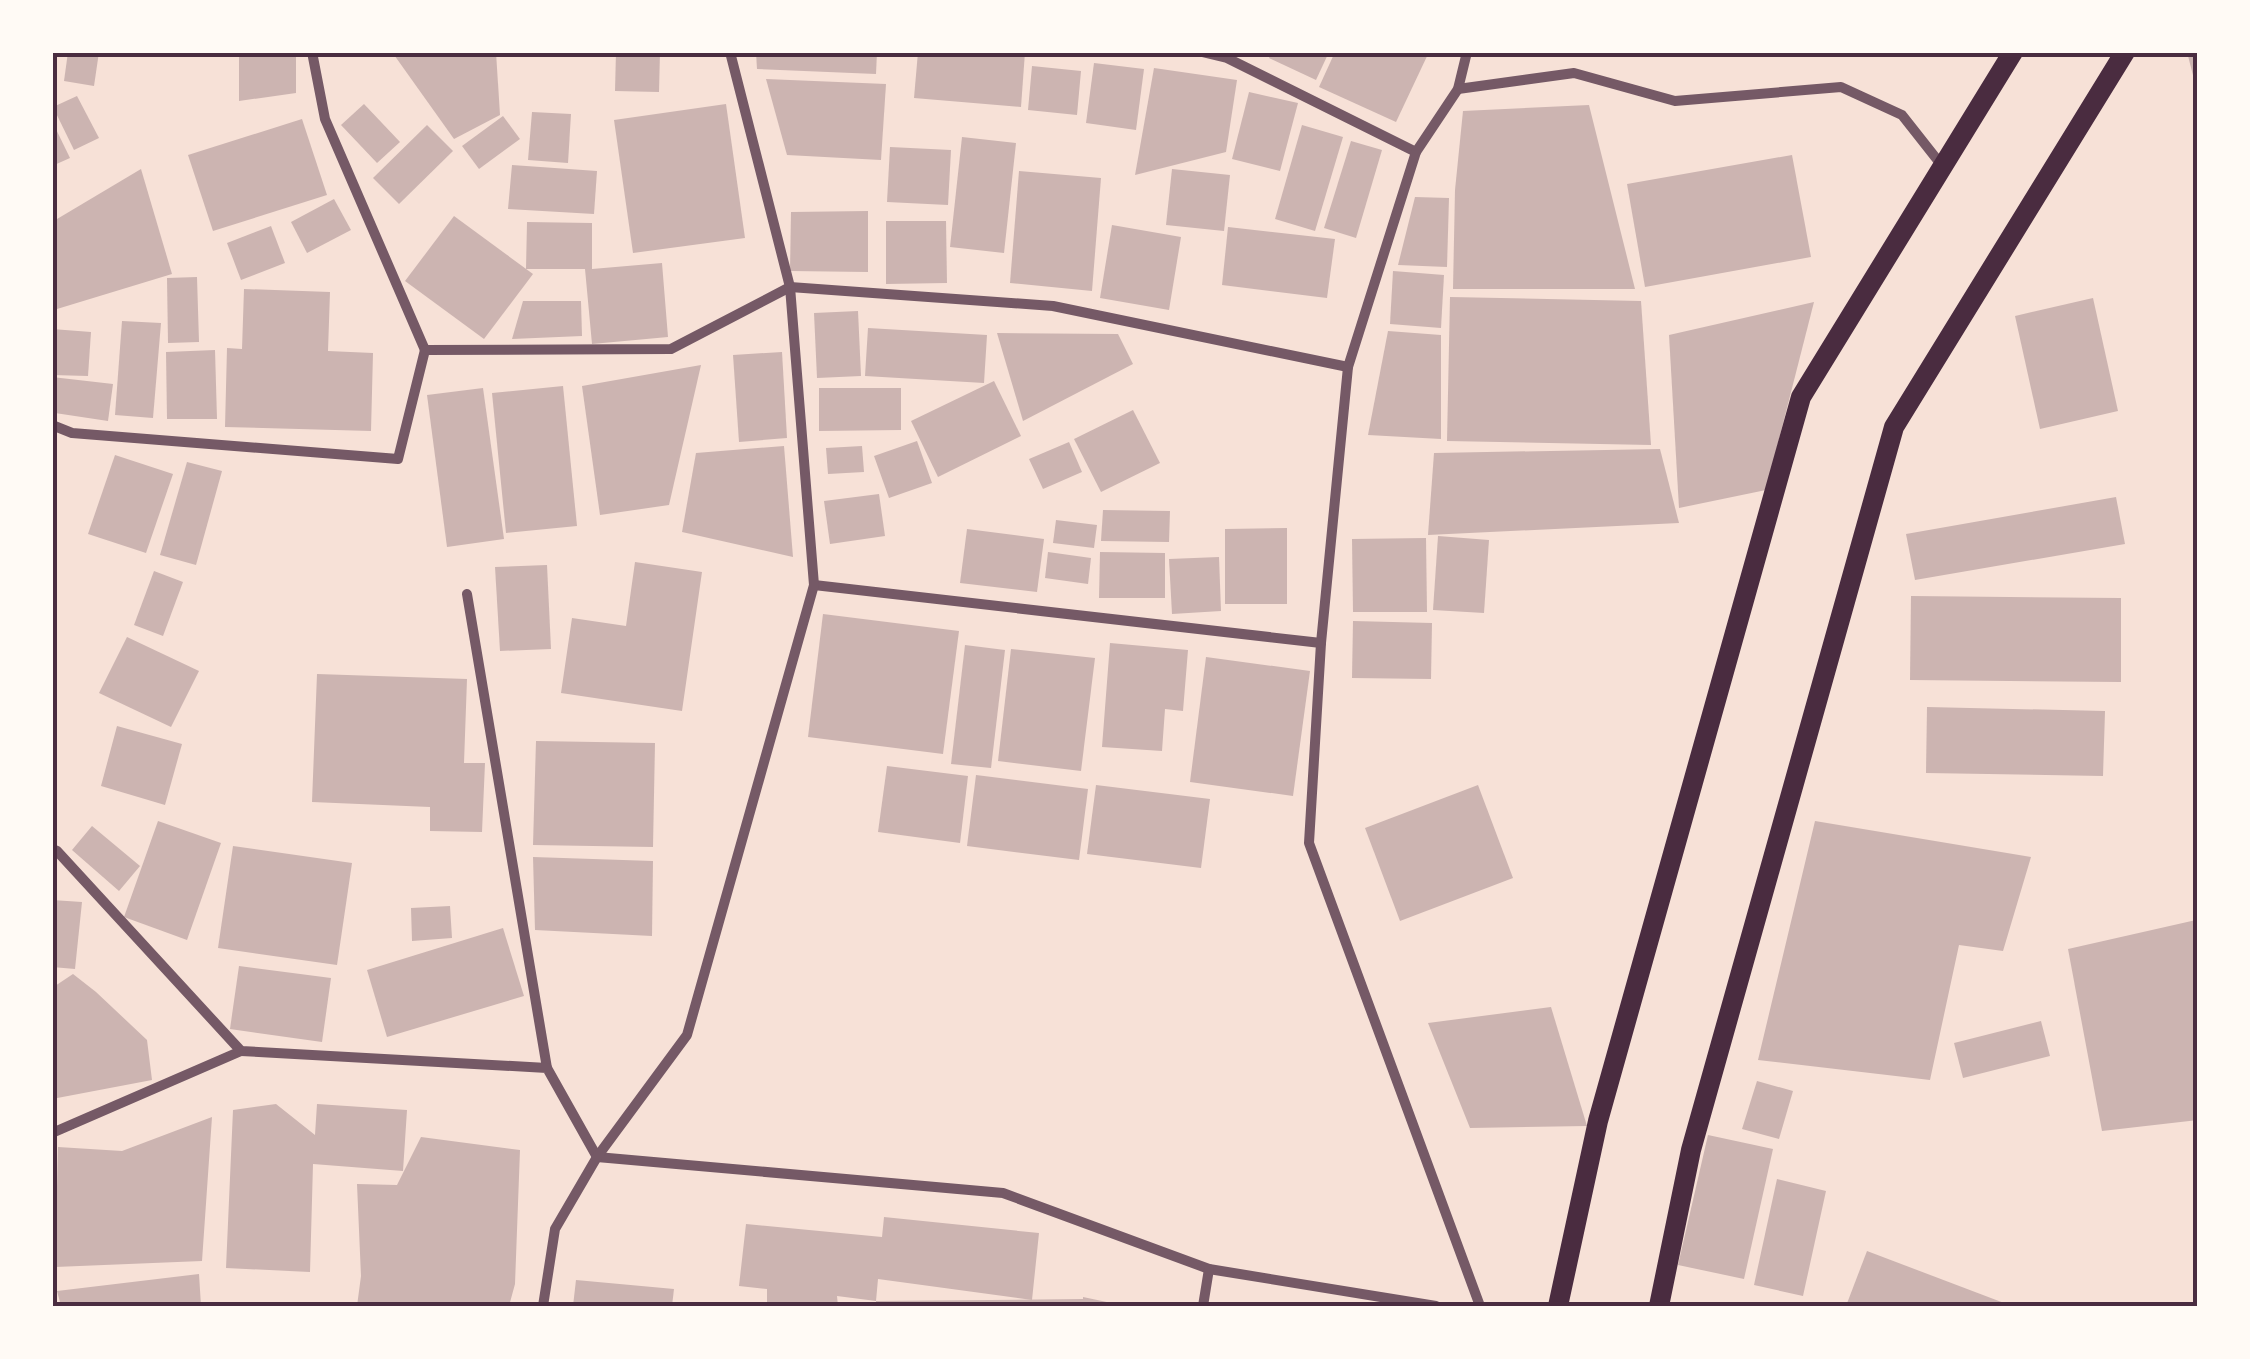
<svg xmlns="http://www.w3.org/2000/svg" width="2250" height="1359" viewBox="0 0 2250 1359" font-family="'IBM Plex Serif',serif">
<rect width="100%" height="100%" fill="#f7e1d7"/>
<g fill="#ccb4b1">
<polygon points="68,52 99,52 94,86 64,81"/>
<polygon points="239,52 296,52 296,93 239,101"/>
<polygon points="392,52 496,52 500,115 454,139"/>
<polygon points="616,52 660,52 659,92 615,91"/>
<polygon points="756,52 877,52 876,74 757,69"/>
<polygon points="918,52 1025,52 1021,107 914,98"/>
<polygon points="1272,52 1329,52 1316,80 1269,58"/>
<polygon points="1335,52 1429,52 1396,122 1319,87"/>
<polygon points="2187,52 2198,52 2198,87 2196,87"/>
<polygon points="1094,63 1144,69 1136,130 1086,123"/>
<polygon points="1032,66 1081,71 1077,115 1028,110"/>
<polygon points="1154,68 1237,80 1226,152 1135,175"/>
<polygon points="766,79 886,84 881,160 787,155"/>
<polygon points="1249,92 1298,103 1280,171 1232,159"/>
<polygon points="77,96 99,138 74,150 53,107"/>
<polygon points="364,104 400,142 377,163 341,125"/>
<polygon points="726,104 745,238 633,253 614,120"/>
<polygon points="1589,105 1635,289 1453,289 1455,190 1463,111"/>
<polygon points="532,112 571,114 568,163 528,160"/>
<polygon points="503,116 520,139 479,169 462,146"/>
<polygon points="302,119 327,195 213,231 188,155"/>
<polygon points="52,121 70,158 52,166"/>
<polygon points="427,125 453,151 399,204 373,178"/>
<polygon points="1302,125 1343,137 1315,231 1275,219"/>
<polygon points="962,137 1016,143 1004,253 950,247"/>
<polygon points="1351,141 1382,150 1356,238 1324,228"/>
<polygon points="890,147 951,150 948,205 887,202"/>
<polygon points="1792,155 1811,257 1645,287 1627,184"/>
<polygon points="512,165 597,171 594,214 508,209"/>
<polygon points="141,169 172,274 57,309 52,276 52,222"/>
<polygon points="1172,169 1230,175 1224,231 1166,225"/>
<polygon points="1019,171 1101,178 1092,291 1010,283"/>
<polygon points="1415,197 1449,198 1447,267 1398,265"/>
<polygon points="334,199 351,230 307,253 291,222"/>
<polygon points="868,211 868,272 790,271 791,212"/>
<polygon points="454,216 533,274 484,339 405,281"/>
<polygon points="886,221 946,221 947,283 886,284"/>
<polygon points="527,222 592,223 592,269 662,263 668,337 592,344 585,269 526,269"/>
<polygon points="1112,225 1181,237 1169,310 1100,298"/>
<polygon points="271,226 285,263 241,280 227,243"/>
<polygon points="1228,227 1335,239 1327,298 1222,285"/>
<polygon points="1393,271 1444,275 1441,328 1390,324"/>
<polygon points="197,277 199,342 168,343 167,278"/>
<polygon points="244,289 330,292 328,351 373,353 371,431 225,427 227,348 242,349"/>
<polygon points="1450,297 1641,301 1651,445 1447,441"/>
<polygon points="2093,298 2118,411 2040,429 2015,316"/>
<polygon points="523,301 581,301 582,336 512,339"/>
<polygon points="1814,302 1766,490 1679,508 1669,335"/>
<polygon points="858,311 861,376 817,378 814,313"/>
<polygon points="122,321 161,323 153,418 115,415"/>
<polygon points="868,328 987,335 984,383 865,376"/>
<polygon points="52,329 91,332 88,376 52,375"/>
<polygon points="1388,331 1441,335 1441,439 1368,435"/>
<polygon points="997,333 1118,334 1133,364 1023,421"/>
<polygon points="215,350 217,419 167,419 166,352"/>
<polygon points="782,352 787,438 739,442 733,355"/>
<polygon points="701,365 669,505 600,515 582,386"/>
<polygon points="52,377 113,384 108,421 55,413"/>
<polygon points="994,381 1021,436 938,477 911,421"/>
<polygon points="563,386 577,526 506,533 492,393"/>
<polygon points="483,388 504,539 447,547 427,395"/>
<polygon points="819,388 901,388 901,430 819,431"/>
<polygon points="1133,410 1160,463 1101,492 1074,439"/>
<polygon points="917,441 932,483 889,498 874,456"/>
<polygon points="1069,442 1082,472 1043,489 1029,459"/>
<polygon points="784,446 793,557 682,532 696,453"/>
<polygon points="862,446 864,472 828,474 826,448"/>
<polygon points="1660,449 1679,523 1428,535 1434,453"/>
<polygon points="115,455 173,474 146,553 88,534"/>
<polygon points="187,462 222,471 196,565 160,555"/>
<polygon points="879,494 885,536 830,544 824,501"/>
<polygon points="2116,497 2125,544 1915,580 1906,534"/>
<polygon points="1103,510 1170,511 1169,542 1101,541"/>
<polygon points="1056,520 1097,525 1094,548 1053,543"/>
<polygon points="1287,528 1287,604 1225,604 1225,529"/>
<polygon points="967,529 1044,539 1037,592 960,583"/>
<polygon points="1438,536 1489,540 1484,613 1433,610"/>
<polygon points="1426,538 1427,612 1353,612 1352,539"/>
<polygon points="1048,552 1091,558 1088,584 1045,578"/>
<polygon points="1100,552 1165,553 1165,598 1099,598"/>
<polygon points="1219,557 1221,611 1172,614 1169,559"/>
<polygon points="635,562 702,572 682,711 561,693 572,618 626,626"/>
<polygon points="547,565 551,649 500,651 495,567"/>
<polygon points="154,571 183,582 163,636 134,625"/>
<polygon points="1911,596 2121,598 2121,682 1910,680"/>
<polygon points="823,614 959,631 943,754 808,737"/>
<polygon points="1353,621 1432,623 1431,679 1352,678"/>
<polygon points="127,637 199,671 171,727 99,693"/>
<polygon points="1110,643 1188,650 1183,711 1165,709 1162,751 1102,747"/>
<polygon points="965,645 1005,650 991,768 951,764"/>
<polygon points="1011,649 1095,658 1081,771 998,761"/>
<polygon points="1206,657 1310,671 1293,796 1190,782"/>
<polygon points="317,674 467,679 464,763 485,763 482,832 430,831 430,807 312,802"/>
<polygon points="1927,707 2105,711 2103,776 1926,773"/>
<polygon points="117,726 182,744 165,805 101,786"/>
<polygon points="536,741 655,743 653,847 533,845"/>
<polygon points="887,766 968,776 960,843 878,832"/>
<polygon points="976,775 1088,789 1079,860 967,846"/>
<polygon points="1096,785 1210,799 1201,868 1087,854"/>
<polygon points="1478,785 1513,878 1400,921 1365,828"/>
<polygon points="158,821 221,843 187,940 124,917"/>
<polygon points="1815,821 2031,857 2003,951 1959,945 1930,1080 1758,1060"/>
<polygon points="92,826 140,866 119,891 72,850"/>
<polygon points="233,846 352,863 337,965 218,948"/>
<polygon points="533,857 653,861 652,936 535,930"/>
<polygon points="52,900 82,902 75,969 52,967"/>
<polygon points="450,906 452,938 412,941 411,908"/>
<polygon points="2196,920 2198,928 2198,1120 2102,1131 2068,949"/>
<polygon points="503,928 524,996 387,1037 367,970"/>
<polygon points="239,966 331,978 322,1042 230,1029"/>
<polygon points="73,974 96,992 147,1040 152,1080 52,1099 52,988"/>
<polygon points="1551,1007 1587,1126 1470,1128 1428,1023"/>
<polygon points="2041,1021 2050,1056 1963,1078 1954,1043"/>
<polygon points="1757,1081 1793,1091 1779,1139 1742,1129"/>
<polygon points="276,1104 315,1135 317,1104 407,1110 403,1171 313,1164 310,1272 226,1268 233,1110"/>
<polygon points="212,1117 202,1261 55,1267 58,1147 122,1151"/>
<polygon points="1708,1135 1773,1149 1744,1279 1678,1265"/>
<polygon points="421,1137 520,1150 515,1284 509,1306 357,1306 361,1276 357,1184 397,1185"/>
<polygon points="1777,1179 1826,1191 1803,1296 1754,1285"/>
<polygon points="884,1217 1039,1233 1032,1300 878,1279 876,1301 837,1296 838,1306 767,1306 767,1289 739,1286 746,1224 882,1237"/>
<polygon points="1867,1251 2012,1306 1846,1306"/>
<polygon points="199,1274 201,1306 61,1306 57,1291"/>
<polygon points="576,1280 674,1289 672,1306 573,1306"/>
<polygon points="1083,1297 1121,1305 1121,1306 876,1306 876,1301 1083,1299"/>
</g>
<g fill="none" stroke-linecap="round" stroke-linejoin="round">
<g stroke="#755966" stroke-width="10">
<polyline points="312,52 325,119 425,350 671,349 790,287 1053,306 1348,367"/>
<polyline points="1202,52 1227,58 1416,152"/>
<polyline points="1467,52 1458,89 1416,152 1348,367 1321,643 1309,843 1480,1306"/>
<polyline points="1458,89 1574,73 1675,101 1841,87 1902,115 1943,167"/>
<polyline points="52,425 72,433 398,459 425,350"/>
<polyline points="814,585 1321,643"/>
<polyline points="467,594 547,1068"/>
<polyline points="52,849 57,851 241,1051 547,1068 597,1157"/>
<polyline points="52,1133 241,1051"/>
<polyline points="597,1157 1003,1193 1209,1269 1436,1306"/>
<polyline points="543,1306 555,1229 597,1157 687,1035 814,585 790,287 730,52"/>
<polyline points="1203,1306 1209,1269"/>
</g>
<g stroke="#4a2c40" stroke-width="20">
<polyline points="1558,1306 1598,1121 1801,397 2013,52"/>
<polyline points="1659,1306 1691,1150 1894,427 2125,52"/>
</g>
</g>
<rect width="2250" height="1359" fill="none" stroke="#fffaf5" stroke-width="110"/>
<rect x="55" y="55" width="2140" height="1249" fill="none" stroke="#4a2c40" stroke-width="4"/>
</svg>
